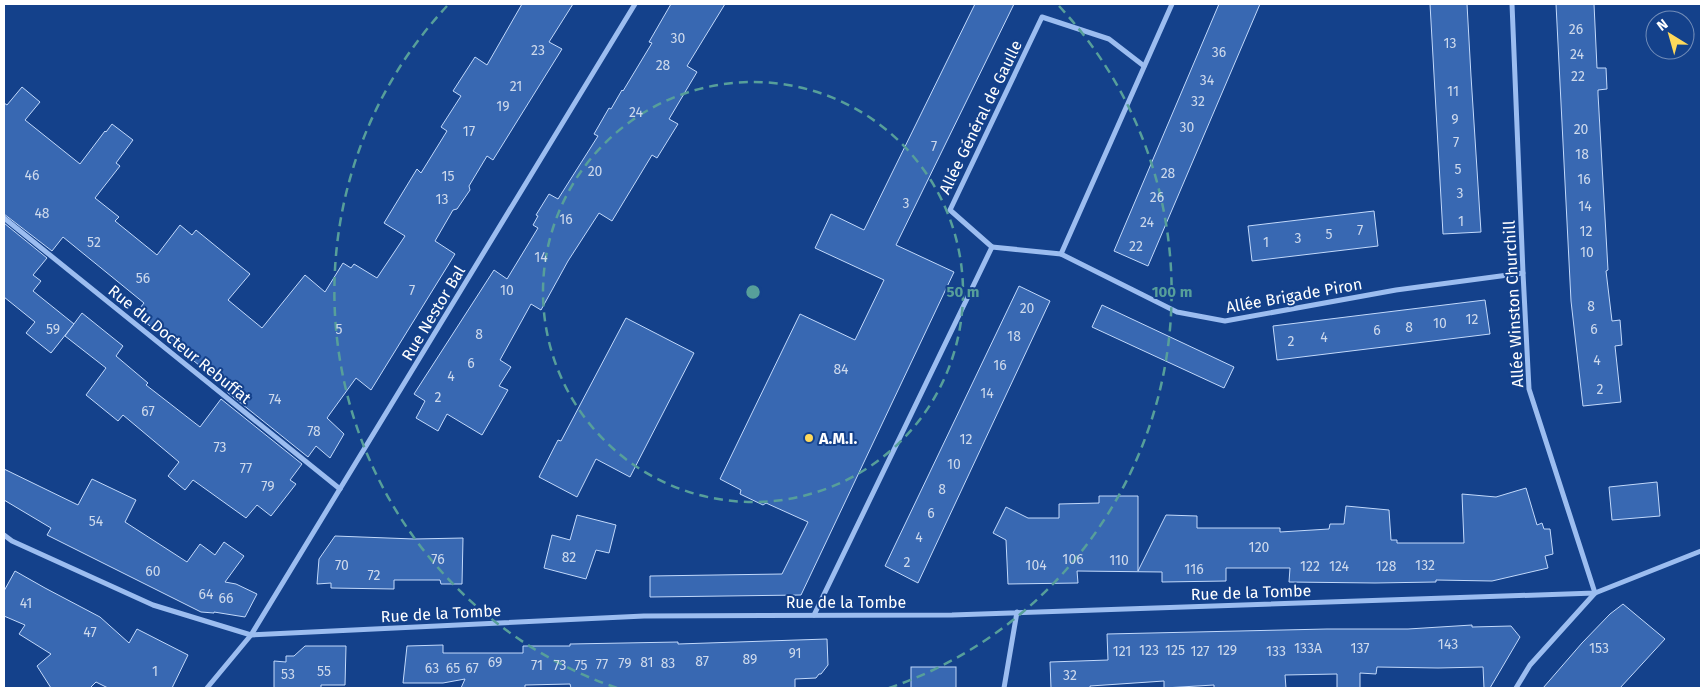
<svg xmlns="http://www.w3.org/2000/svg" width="1705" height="692" viewBox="0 0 1705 692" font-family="'Fira Sans',sans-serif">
<rect width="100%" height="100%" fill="#14418b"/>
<g fill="#3868b2" stroke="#c2d9fb">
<polygon points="522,4 573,4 549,42 562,49 493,160 487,156 469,186 470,190 457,209 453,210 435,241 455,254 371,390 356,378 327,418 344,434 330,458 316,446 308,457 227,392 229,389 135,314 144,303 63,237 52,251 4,214 4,103 7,105 22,87 40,102 25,120 80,164 105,131 106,132 112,124 133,140 116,163 120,166 95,198 119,217 115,221 157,255 180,225 192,235 196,230 250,274 228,300 262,328 305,275 325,292 343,263 351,268 354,264 377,278 405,236 384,223 417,169 421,173 447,131 441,127 461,96 453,91 475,57 487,65"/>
<polygon points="671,4 725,4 687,66 697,72 669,119 678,124 657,158 652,155 612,221 599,213 568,261 541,310 531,304 500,360 511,367 499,386 508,390 482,435 447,414 438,431 416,418 425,401 414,394 494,270 507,279 538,228 533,225 538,216 536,215 549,194 558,199 598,136 594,134 609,108 611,109 622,90 623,91 652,43 649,42"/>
<polygon points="975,4 1014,4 896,245 954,272 801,595 650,597 650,576 782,574 808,522 766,503 763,505 740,494 741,490 720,479 800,314 855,340 884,280 815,248 831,214 864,230"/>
<polygon points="1219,4 1260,4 1148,266 1114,251"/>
<polygon points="1430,4 1467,4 1471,76 1481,232 1443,234"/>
<polygon points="1556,4 1594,4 1597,68 1606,68 1607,89 1598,90 1598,94 1608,270 1606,271 1612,321 1620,320 1622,345 1615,346 1621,402 1583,406 1571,301"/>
<polygon points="1374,211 1378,246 1252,261 1248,226"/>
<polygon points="4,223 47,258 33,275 41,281 33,291 74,324 51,353 26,333 35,322 4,297"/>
<polygon points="1019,286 1050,301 918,583 885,566"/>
<polygon points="1485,300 1490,334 1277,360 1273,326"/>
<polygon points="1102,305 1234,367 1224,388 1092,327"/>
<polygon points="82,313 123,346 116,356 148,383 146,385 200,427 221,399 302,464 290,480 296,484 271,516 257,505 246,518 193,480 185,490 168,476 179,462 123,415 118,421 86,395 106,368 65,336"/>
<polygon points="626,318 694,353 630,477 596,459 577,497 539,477 558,440 561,441"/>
<polygon points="4,469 78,505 92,479 136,500 125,522 187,562 200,544 215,555 224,542 244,556 225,582 236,584 257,594 245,617 214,612 214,613 201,612 47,535 51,528 4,500"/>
<polygon points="1657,482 1660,516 1612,520 1609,487"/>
<polygon points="1526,488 1537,525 1542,523 1544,529 1550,529 1553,554 1545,556 1548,568 1492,581 1436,580 1436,582 1375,583 1289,582 1290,568 1226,568 1226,581 1162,582 1162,572 1077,571 1078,583 1008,584 1006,540 993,533 1006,507 1028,518 1059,518 1059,504 1099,503 1099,496 1138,496 1138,571 1166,515 1197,516 1197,528 1280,528 1280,532 1329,529 1330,524 1344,524 1346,506 1389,510 1391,540 1397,540 1397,543 1464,543 1462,494 1496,497"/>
<polygon points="577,515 616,525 609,553 596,550 586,579 544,568 552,535 570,540"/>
<polygon points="335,536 414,539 463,538 462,584 441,584 440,580 394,580 394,589 331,588 331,583 317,584 319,559"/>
<polygon points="15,571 45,588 100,617 129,643 137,629 188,655 172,688 108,688 96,682 90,688 51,688 37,666 51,654 19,634 25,625 4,616 4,591"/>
<polygon points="1623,604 1665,639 1620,688 1543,688 1582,643 1610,614"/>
<polygon points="1472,625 1472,627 1511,626 1520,637 1490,688 1484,688 1483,667 1438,668 1377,667 1376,674 1360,673 1360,688 1337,688 1337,674 1285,675 1286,688 1214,688 1214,685 1164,688 1164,681 1090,686 1090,688 1051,688 1050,662 1108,660 1107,634 1327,629 1408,629"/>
<polygon points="827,639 828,665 821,674 819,674 816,678 795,679 795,688 571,688 570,684 525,685 525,688 461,688 465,679 443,683 403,683 407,646 443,645 443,653 523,653 523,646 570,646 570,644 678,642 678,644"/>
<polygon points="305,646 346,646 345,685 321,685 321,688 274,688 274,661 286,662 286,656 294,656"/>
<rect x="911" y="667" width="45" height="21"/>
</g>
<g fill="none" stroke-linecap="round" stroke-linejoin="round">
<g stroke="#9cbdf0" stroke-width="5">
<polyline points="1512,4 1523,273 1529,389 1595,593"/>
<polyline points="4,218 340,489"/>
<polyline points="992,247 1061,254 1177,312 1225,321 1396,290 1523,273"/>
<polyline points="992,247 950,210 1042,17 1109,39 1144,66"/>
<polyline points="1061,254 1172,4"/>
<polyline points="4,535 12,541 153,605 251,635 644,616 952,615 1595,593 1701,551"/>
<polyline points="814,615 992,247"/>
<polyline points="207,688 251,635 635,4"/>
<polyline points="1004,688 1017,612"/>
<polyline points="1516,688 1530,665 1595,593"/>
</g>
</g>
<g fill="none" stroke="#579f9a" stroke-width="2.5" stroke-dasharray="9 6">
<circle cx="753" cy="292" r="210"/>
<path d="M617 688A419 419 0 0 1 447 6M1059 6A419 419 0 0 1 889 688"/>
</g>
<circle fill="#ffd95b" stroke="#14418b" stroke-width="2" cx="809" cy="438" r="5"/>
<g text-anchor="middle" stroke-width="4" stroke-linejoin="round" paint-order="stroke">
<g font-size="14" fill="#cdd9ec">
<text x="1576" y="34">26</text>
<text x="678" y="43">30</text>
<text x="1450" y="48">13</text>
<text x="538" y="55">23</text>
<text x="1219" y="57">36</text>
<text x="1577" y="59">24</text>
<text x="663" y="70">28</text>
<text x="1578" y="81">22</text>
<text x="1207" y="85">34</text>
<text x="516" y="91">21</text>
<text x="1453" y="96">11</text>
<text x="1198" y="106">32</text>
<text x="503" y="111">19</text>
<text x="636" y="117">24</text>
<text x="1455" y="124">9</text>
<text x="1187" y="132">30</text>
<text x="1581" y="134">20</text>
<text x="469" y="136">17</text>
<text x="1456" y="147">7</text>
<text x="934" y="151">7</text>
<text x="1582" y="159">18</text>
<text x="1458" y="174">5</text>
<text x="595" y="176">20</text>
<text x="1168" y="178">28</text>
<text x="32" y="180">46</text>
<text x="448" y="181">15</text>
<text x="1584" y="184">16</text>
<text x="1460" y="198">3</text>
<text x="1157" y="202">26</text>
<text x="442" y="204">13</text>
<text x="906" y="208">3</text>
<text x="1585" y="211">14</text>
<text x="42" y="218">48</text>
<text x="566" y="224">16</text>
<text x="1461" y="226">1</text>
<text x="1147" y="227">24</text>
<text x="1360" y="235">7</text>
<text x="1586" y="236">12</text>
<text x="1329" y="239">5</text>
<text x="1298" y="243">3</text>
<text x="94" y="247">52</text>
<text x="1266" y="247">1</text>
<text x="1136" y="251">22</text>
<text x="1587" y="257">10</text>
<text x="541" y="262">14</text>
<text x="143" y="283">56</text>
<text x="412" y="295">7</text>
<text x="507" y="295">10</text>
<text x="1591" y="311">8</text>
<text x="1027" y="313">20</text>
<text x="1472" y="324">12</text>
<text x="1440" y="328">10</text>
<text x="1409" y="332">8</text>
<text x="53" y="334">59</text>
<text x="339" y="334">5</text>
<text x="1594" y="334">6</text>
<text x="1377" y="335">6</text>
<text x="479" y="339">8</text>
<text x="1014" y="341">18</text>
<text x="1324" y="342">4</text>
<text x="1291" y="346">2</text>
<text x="1597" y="365">4</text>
<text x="471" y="368">6</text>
<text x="1000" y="370">16</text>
<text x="841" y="374">84</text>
<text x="451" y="381">4</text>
<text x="1600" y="394">2</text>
<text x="987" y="398">14</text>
<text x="438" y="402">2</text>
<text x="275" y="404">74</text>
<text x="148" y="416">67</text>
<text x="314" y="436">78</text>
<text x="966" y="444">12</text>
<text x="220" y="452">73</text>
<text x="954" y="469">10</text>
<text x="246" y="473">77</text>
<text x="268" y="491">79</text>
<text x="942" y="494">8</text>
<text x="931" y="518">6</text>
<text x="96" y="526">54</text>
<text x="919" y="542">4</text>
<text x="1259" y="552">120</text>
<text x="569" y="562">82</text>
<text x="438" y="564">76</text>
<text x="1073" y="564">106</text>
<text x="1119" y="565">110</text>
<text x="907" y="567">2</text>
<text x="342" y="570">70</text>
<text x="1036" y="570">104</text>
<text x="1425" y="570">132</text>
<text x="1310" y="571">122</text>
<text x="1339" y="571">124</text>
<text x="1386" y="571">128</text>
<text x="1194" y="574">116</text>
<text x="153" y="576">60</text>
<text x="374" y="580">72</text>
<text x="206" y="599">64</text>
<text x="226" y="603">66</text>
<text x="26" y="608">41</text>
<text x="90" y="637">47</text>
<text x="1448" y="649">143</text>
<text x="1308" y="653">133A</text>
<text x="1360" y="653">137</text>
<text x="1599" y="653">153</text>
<text x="1149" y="655">123</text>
<text x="1175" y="655">125</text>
<text x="1227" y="655">129</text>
<text x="1122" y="656">121</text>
<text x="1200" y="656">127</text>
<text x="1276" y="656">133</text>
<text x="795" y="658">91</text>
<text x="750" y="664">89</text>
<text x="702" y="666">87</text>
<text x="495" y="667">69</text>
<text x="647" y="667">81</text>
<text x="625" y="668">79</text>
<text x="668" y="668">83</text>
<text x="602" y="669">77</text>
<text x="537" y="670">71</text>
<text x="560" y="670">73</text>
<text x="581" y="670">75</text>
<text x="432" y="673">63</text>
<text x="453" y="673">65</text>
<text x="472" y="673">67</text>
<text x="155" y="676">1</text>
<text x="324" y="676">55</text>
<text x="288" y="679">53</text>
<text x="1070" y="680">32</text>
</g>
<g font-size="16" fill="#fff" stroke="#14418b">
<text transform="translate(980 117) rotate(-64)" y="6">Allée Général de Gaulle</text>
<text transform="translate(1294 295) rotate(-10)" y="6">Allée Brigade Piron</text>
<text transform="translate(1513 304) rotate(-93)" y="6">Allée Winston Churchill</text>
<text transform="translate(433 313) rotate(-59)" y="6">Rue Nestor Bal</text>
<text transform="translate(180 344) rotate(39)" y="6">Rue du Docteur Rebuffat</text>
<text transform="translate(1251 592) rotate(-2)" y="6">Rue de la Tombe</text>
<text x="846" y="608">Rue de la Tombe</text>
<text transform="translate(441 613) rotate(-3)" y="6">Rue de la Tombe</text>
</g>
<g font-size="16" font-weight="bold" fill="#fff" stroke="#14418b" text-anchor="start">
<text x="819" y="444">A.M.I.</text>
</g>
</g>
<circle cx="753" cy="292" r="8" fill="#579f9a" stroke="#14418b" stroke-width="2.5"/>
<g font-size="15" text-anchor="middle" font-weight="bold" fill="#579f9a" stroke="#14418b" stroke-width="4" stroke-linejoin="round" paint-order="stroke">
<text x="963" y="297">50 m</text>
<text x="1172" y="297">100 m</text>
</g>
<rect width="1705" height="692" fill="none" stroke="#ffffff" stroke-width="10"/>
<g transform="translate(1670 35) rotate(323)"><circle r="24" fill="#14418b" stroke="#728db9"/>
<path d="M0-4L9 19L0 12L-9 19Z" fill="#ffd95b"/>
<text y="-8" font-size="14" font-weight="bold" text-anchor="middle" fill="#ffffff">N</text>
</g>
</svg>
